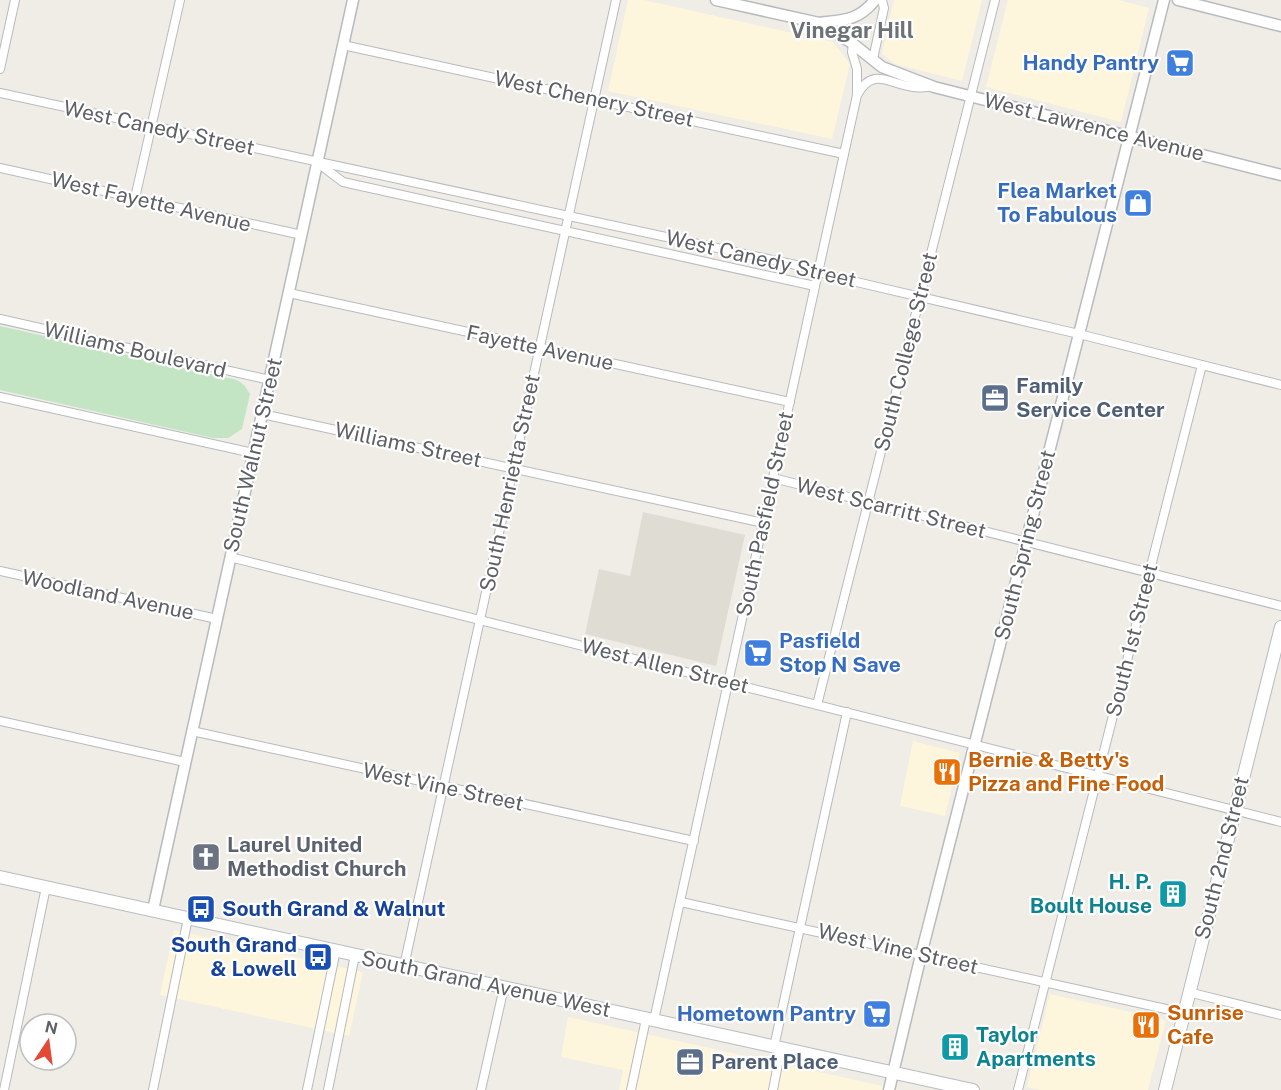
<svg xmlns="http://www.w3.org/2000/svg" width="1281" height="1090" viewBox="0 0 1281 1090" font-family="'Public Sans',sans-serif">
<rect width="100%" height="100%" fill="#efede5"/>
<g fill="#fdf6dd">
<polygon points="628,0 644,0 833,42 850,64 832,139 608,91"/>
<polygon points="894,0 982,0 962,81 895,64 882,54"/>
<polygon points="1008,0 1118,0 1149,8 1121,122 986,87"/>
<polygon points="913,741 960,753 945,816 900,806"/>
<polygon points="174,930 363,972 349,1036 160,995"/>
<polygon points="1050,994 1166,1020 1148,1090 1041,1090 1027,1087"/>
<polygon points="568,1017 901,1090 619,1090 623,1070 561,1057"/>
</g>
<polygon fill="#dfdcd4" points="643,512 745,535 716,666 585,634 599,569 630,576"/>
<polygon fill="#c3e5c4" points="0,326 237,380 244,385 250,394 242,429 228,438 213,438 0,390"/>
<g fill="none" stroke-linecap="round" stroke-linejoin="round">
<g stroke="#b8babf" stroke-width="10">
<g id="minor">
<polyline points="343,45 844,154"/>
<polyline points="873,59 884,8 882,0"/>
<polyline points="0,69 15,0"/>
<polyline points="0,93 805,267 835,277 1079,334 1281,385"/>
<path d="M857,95C873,66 889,84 913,87C918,88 924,87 928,87"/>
<polyline points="318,163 343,182 815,286"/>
<polyline points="0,168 302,235"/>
<polyline points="135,198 180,0"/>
<polyline points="289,293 790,402"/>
<polyline points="0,319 270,380"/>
<polyline points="0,397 253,453"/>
<polyline points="262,414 764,523"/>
<polyline points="773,478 1281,606"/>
<polyline points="230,557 1281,822"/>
<polyline points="0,571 217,619"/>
<polyline points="817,705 995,0"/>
<polyline points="0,721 185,762"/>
<polyline points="192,731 694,841"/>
<polyline points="681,902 1184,1013"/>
<polyline points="404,966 616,0"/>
<polyline points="1188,992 1281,1015"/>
<polyline points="654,1020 857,95 857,69 852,52 853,43"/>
<polyline points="774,1047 847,712"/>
<polyline points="4,1090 46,887"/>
<polyline points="153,1090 188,918"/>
<polyline points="307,1090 336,950"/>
<polyline points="328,1090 355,955"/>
<polyline points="481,1090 504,987"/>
<polyline points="631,1090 646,1019"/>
<polyline points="773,1090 781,1048"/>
<polyline points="1018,1090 1202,365"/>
</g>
</g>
<g stroke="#b8babf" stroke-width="13">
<g id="tertiary">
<polyline points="716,0 819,23 852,43 882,67 934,87 1281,175"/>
<polyline points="1178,0 1281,26"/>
<path d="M819,23C844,20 858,21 875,0"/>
<polyline points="153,910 353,0"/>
<polyline points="889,1090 921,955 1164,0"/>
</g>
</g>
<g stroke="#b9bbc1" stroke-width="14">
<g id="secondary">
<polyline points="0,877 973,1090"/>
<polyline points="1165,1090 1281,627"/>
</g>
</g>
<use href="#minor" stroke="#fff" stroke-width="8"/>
<use href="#tertiary" stroke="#fff" stroke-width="10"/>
<use href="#secondary" stroke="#fff" stroke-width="12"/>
</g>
<defs>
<g id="supermarket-square" transform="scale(1.5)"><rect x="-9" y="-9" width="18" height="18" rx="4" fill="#3f7fe0" stroke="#fff"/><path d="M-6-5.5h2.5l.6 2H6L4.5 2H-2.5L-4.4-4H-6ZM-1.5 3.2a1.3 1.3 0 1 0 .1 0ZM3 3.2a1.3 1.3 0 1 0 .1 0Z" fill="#fff"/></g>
<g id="shop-square" transform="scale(1.5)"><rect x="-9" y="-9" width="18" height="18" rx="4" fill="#3f7fe0" stroke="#fff"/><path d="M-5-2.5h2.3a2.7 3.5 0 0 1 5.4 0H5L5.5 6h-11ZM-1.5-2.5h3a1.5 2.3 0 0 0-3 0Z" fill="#fff"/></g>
<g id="office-square" transform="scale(1.5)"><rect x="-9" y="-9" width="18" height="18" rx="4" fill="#5c6f8a" stroke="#fff"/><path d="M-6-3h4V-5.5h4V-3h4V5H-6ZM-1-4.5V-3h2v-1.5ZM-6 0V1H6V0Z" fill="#fff"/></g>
<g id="restaurant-square" transform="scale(1.5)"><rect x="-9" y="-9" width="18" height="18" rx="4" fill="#e8710a" stroke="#fff"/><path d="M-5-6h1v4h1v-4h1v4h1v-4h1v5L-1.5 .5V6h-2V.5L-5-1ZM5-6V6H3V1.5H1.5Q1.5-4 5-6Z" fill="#fff"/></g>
<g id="church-square" transform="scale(1.5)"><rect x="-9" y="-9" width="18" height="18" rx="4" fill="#6b7280" stroke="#fff"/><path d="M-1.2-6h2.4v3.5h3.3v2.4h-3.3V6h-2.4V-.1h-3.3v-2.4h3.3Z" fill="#fff"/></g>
<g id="building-square" transform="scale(1.5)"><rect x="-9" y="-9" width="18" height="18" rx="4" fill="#0f9aa8" stroke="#fff"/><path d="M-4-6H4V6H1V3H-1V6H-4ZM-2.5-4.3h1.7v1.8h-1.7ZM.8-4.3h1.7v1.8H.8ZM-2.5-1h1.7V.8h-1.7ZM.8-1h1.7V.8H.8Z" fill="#fff"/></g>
<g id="bus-square" transform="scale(1.5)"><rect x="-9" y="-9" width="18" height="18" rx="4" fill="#1a4fb4" stroke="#fff"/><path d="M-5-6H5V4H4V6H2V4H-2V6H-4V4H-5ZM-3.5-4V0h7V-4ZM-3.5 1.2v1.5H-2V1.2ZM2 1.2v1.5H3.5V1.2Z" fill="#fff"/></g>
</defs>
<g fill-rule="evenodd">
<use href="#supermarket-square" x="1180" y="63"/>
<use href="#shop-square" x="1138" y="203"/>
<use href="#office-square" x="995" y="398"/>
<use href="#supermarket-square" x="758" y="653"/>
<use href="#restaurant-square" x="947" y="772"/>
<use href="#church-square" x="206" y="857"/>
<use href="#building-square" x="1173" y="894"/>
<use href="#bus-square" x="201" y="909"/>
<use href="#bus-square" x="318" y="957"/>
<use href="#supermarket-square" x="877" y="1014"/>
<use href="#restaurant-square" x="1146" y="1025"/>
<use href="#building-square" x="955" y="1047"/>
<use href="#office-square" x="690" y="1062"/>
</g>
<g text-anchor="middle" stroke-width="4.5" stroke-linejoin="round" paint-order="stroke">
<g font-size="21" font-weight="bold" fill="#366cbe" stroke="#fff" text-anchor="end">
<text x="1159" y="70">Handy Pantry</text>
<text x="1117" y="198">Flea Market<tspan x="1117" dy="24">To Fabulous</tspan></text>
<text x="779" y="648" text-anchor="start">Pasfield<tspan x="779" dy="24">Stop N Save</tspan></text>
<text x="856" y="1021">Hometown Pantry</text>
</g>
<g font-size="21" fill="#5d6065" stroke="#fff">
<text transform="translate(594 99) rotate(12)" y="7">West Chenery Street</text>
<text transform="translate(1094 127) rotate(14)" y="7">West Lawrence Avenue</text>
<text transform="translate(159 128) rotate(12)" y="7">West Canedy Street</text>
<text transform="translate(151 202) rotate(13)" y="7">West Fayette Avenue</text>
<text transform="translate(761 259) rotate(13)" y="7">West Canedy Street</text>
<text transform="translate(540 348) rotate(12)" y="7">Fayette Avenue</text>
<text transform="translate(135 350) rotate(13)" y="7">Williams Boulevard</text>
<text transform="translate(906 352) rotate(-76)" y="7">South College Street</text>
<text transform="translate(408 445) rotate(12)" y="7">Williams Street</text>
<text transform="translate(253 455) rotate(-77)" y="7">South Walnut Street</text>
<text transform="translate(510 483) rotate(-78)" y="7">South Henrietta Street</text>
<text transform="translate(891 508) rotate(14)" y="7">West Scarritt Street</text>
<text transform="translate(765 514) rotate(-78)" y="7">South Pasfield Street</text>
<text transform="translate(1025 545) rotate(-76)" y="7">South Spring Street</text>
<text transform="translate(108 595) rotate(12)" y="7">Woodland Avenue</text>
<text transform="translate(1132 640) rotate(-76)" y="7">South 1st Street</text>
<text transform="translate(665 666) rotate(14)" y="7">West Allen Street</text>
<text transform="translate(443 787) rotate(12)" y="7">West Vine Street</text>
<text transform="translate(1222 858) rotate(-76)" y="7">South 2nd Street</text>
<text transform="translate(898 949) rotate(13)" y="7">West Vine Street</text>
<text transform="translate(486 984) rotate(12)" y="7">South Grand Avenue West</text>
</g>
<g font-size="21" font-weight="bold" fill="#4e5e75" stroke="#fff" text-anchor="start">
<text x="1016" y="393">Family<tspan x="1016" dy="24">Service Center</tspan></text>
<text x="711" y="1069">Parent Place</text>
</g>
<g font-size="21" font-weight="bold" fill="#c56008" stroke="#fff" text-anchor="start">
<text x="968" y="767">Bernie &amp; Betty's<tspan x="968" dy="24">Pizza and Fine Food</tspan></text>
<text x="1167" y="1020">Sunrise<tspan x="1167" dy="24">Cafe</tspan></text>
</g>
<g font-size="21" font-weight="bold" fill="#5b616d" stroke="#fff" text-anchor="start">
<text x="227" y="852">Laurel United<tspan x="227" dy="24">Methodist Church</tspan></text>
</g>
<g font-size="21" font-weight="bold" fill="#0d838f" stroke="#fff" text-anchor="end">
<text x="1152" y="889">H. P.<tspan x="1152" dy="24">Boult House</tspan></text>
<text x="976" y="1042" text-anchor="start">Taylor<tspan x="976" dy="24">Apartments</tspan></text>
</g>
<g font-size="21" font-weight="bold" fill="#164399" stroke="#fff" text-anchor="start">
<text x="222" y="916">South Grand &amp; Walnut</text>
<text x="297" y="952" text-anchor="end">South Grand<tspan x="297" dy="24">&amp; Lowell</tspan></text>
</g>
<g font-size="22" font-weight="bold" fill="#6e7277" stroke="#fff">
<text x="852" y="38">Vinegar Hill</text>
</g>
</g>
<g transform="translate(48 1042) rotate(13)"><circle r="28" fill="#ffffff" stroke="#bebfc1" stroke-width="1.5"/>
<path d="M0-4.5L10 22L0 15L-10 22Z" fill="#e44937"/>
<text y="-9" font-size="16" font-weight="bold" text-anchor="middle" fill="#5d6065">N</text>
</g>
</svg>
